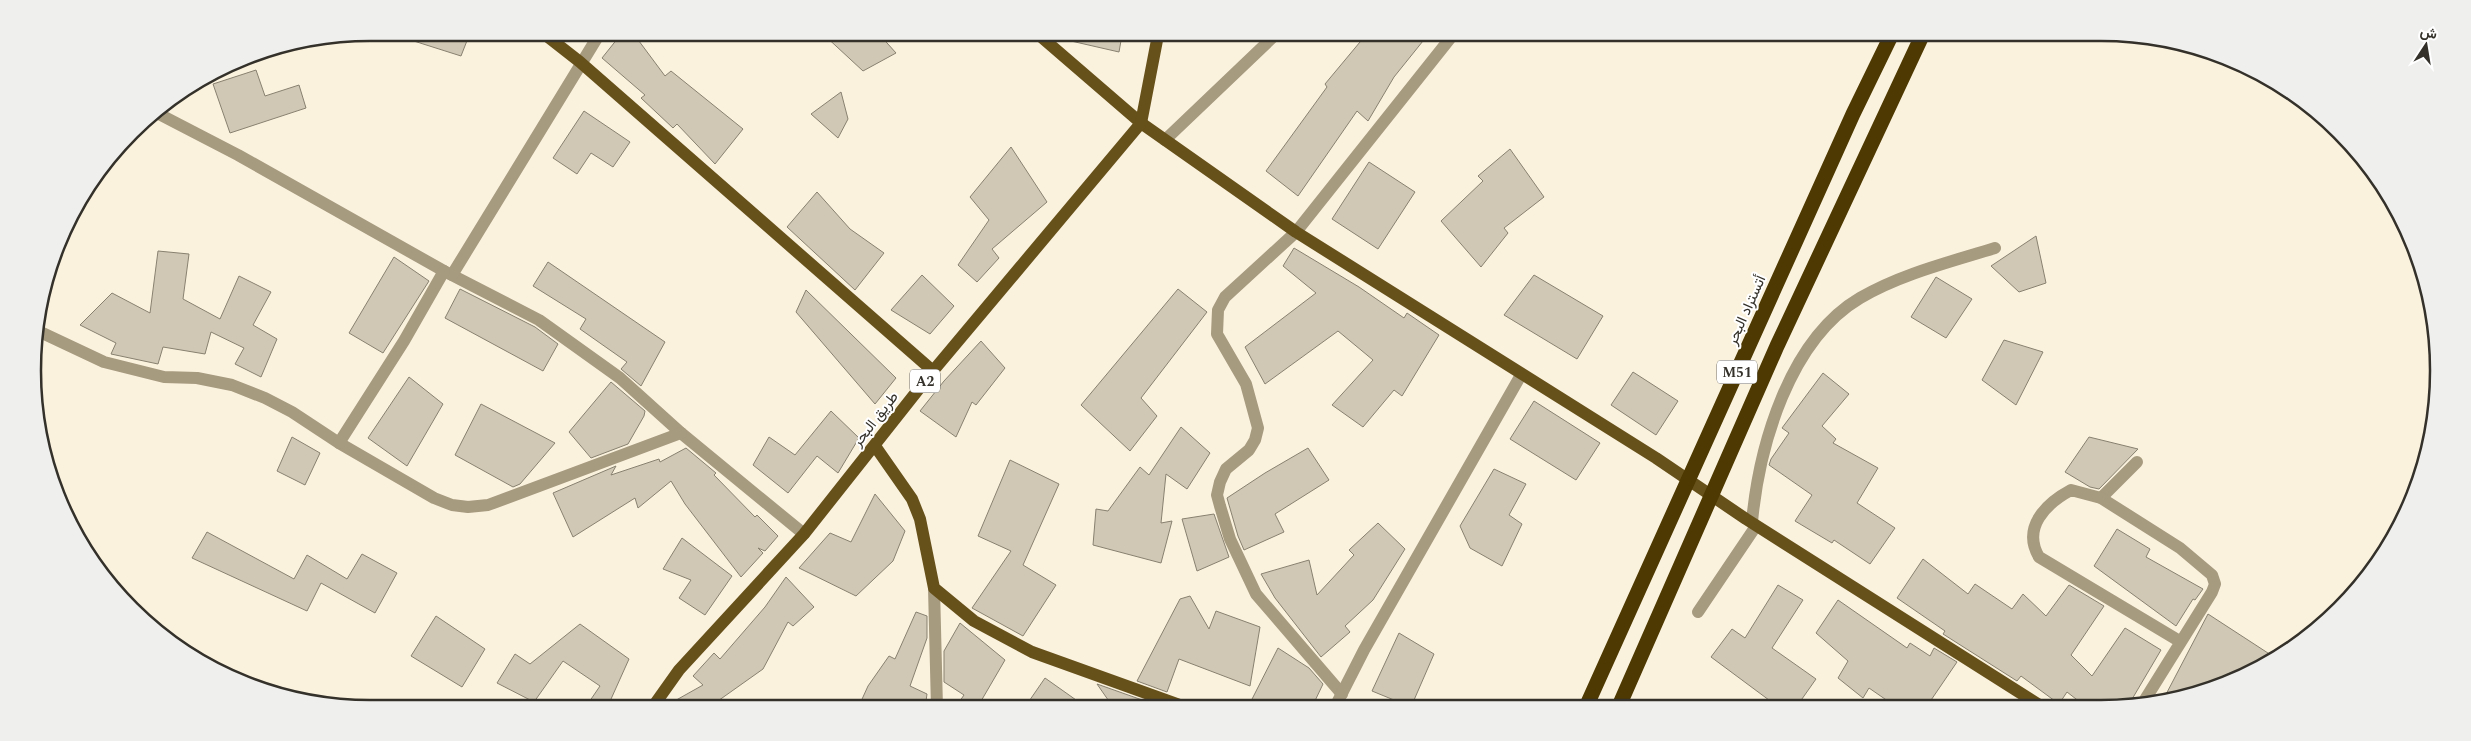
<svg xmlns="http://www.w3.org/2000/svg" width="2471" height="741" viewBox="0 0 2471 741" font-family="Spectral,Vazirmatn,serif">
<rect width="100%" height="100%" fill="#fbf2de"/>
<g fill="#d0c8b5" stroke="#898170">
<polygon points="398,33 470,33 461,56 398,36"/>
<polygon points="622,33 633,33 665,76 671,71 743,129 715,164 677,124 673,128 641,98 645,95 602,58"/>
<polygon points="823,34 879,34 896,53 863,71"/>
<polygon points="1072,35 1122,35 1119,52 1071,41"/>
<polygon points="1365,36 1427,36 1394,77 1368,121 1357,111 1298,196 1266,171 1327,87 1325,84"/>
<polygon points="256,70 265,96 299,85 306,108 230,133 213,84"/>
<polygon points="841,92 848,119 838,138 811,114"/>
<polygon points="584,111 630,142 613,167 591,153 577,174 553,158"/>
<polygon points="1011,147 1047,202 992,249 999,258 977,282 958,265 989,220 970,197"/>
<polygon points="1510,149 1544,197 1504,228 1508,233 1481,267 1441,221 1483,181 1478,176"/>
<polygon points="1369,162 1415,192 1378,249 1332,219"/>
<polygon points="817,192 850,229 884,253 855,290 787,227"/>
<polygon points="2036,236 2046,283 2019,292 1991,266"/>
<polygon points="1294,248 1359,287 1404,318 1407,313 1439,335 1402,396 1394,390 1363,427 1332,405 1373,360 1338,331 1265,384 1245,347 1316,293 1283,266"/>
<polygon points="158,251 189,254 183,299 220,319 239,276 271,292 253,325 277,339 261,377 235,364 244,348 211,332 205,354 163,347 158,364 111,354 116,343 80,325 112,293 150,313"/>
<polygon points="394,257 429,281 383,353 349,333"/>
<polygon points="548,262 665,342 641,386 621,369 627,362 580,329 586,319 533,286"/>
<polygon points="922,275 954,306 930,334 891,310"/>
<polygon points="1534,275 1603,316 1577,359 1504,315"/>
<polygon points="1936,277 1972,299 1946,338 1911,317"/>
<polygon points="460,289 535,327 558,344 543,371 445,318"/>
<polygon points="1178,289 1207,312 1141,398 1157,416 1130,451 1081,405"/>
<polygon points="806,290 896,378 875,404 796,312"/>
<polygon points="2004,340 2043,352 2016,405 1982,380"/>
<polygon points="981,341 1005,368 976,405 972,402 956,437 920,411 944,381"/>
<polygon points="1633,372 1678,401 1656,435 1611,405"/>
<polygon points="1823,373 1849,394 1822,426 1836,439 1833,443 1878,468 1857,503 1895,528 1870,564 1834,540 1832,543 1795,521 1812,495 1769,465 1771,459 1789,433 1782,428"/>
<polygon points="409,377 443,404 407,466 368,438"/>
<polygon points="611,382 645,411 644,416 628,444 591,458 569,432"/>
<polygon points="1534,401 1600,443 1576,480 1510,439"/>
<polygon points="481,404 555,443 520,484 513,487 455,455"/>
<polygon points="831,411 859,438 838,473 817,456 788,493 753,465 769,437 795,455"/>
<polygon points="1181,427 1210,453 1187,489 1166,474 1161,523 1172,521 1161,563 1093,545 1096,509 1108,511 1140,467 1149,475"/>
<polygon points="292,437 320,453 305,485 277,471"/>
<polygon points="2089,437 2138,449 2099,489 2090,487 2065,472"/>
<polygon points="686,448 716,473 714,475 755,517 757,515 778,536 765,551 758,548 763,553 741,577 685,504 671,481 638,508 635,498 573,537 553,493 616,466 611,475 659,459 660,462"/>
<polygon points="1308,448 1329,480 1275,514 1284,532 1244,550 1238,536 1227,498 1265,473"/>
<polygon points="1010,460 1059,484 1023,565 1056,585 1023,636 972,608 1011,551 978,536"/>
<polygon points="1494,469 1526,484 1509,515 1522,524 1502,566 1470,548 1460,526"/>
<polygon points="875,494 905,531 893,561 856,596 799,568 830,533 851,542"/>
<polygon points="1214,514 1229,557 1197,571 1182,519"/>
<polygon points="1378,523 1405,549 1373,600 1345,626 1350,632 1321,657 1275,598 1261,574 1309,560 1317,595 1354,555 1349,550"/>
<polygon points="2117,529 2150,549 2146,557 2203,589 2195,600 2193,599 2176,626 2094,566"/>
<polygon points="207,532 294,579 307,555 347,579 362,554 397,573 375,613 321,583 307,611 192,558"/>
<polygon points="682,538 732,576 705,615 679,598 691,580 663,569"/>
<polygon points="1923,559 1968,594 1975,584 2012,609 2023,594 2046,616 2069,585 2104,606 2071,655 2092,676 2125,628 2161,650 2128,706 2085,706 2067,692 2059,704 2021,676 2017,681 1943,634 1945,631 1897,598"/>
<polygon points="786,577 814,607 793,626 788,622 763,669 708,708 662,708 703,685 693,676 714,653 720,659 765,607"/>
<polygon points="1778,585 1803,600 1772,648 1816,679 1797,706 1777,706 1711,657 1732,629 1745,638"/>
<polygon points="1190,596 1209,629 1216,611 1260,627 1250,686 1179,659 1167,692 1137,681 1180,599"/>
<polygon points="1838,600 1907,648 1910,643 1930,656 1934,648 1957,662 1927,706 1895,706 1869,688 1863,698 1838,678 1848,661 1816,633"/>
<polygon points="916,612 927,616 927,638 910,686 927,694 925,708 858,708 868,686 889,656 895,659"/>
<polygon points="2208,614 2271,655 2266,662 2250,674 2163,700"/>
<polygon points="436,616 485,649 462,687 411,656"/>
<polygon points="960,623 1005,660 977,708 955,708 964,695 944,682 944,651"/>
<polygon points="580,624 629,659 607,708 585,708 600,686 563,661 534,702 497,683 515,654 530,664"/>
<polygon points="1399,633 1434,654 1411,707 1372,691"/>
<polygon points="1278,648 1309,668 1323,684 1312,707 1248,707"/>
<polygon points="1045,678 1086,707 1025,707"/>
<polygon points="1097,684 1162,707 1113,707"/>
</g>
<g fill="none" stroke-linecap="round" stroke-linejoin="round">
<g stroke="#a69a7f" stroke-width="12">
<polyline points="155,112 238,155 444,271 539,320 620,378 681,433 804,534"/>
<polyline points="1165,140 1274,36"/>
<polyline points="452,275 600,33"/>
<polyline points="36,330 104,362 164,377 197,378 232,385 265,398 292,412 339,443 434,498 452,505 468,507 488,505 681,433"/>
<polyline points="339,443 404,341 444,271"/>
<polyline points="2101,498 2137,462"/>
<path d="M1752,522C1759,446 1789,340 1860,298C1901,274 1950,262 1995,248"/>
<polyline points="934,588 937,708"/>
<polyline points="1698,612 1756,526"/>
<polyline points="1342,694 1256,594 1230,539 1220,506 1217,495 1220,482 1226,469 1249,450 1255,440 1258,428 1246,384 1217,334 1218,310 1225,297 1296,232 1452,36"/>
<path d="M2141,706L2212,592L2215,584L2212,575L2180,548L2101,498L2071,490C2045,504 2022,528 2039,557L2181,642"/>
<polyline points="1335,707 1364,650 1521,375"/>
</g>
<g stroke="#67511b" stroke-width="12">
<polyline points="543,33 580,62 933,371"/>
<polyline points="1039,35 1141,123 1296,232 1656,458 1746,519 2041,706"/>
<polyline points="875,446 912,499 920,519 934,588 974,621 1032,652 1185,707"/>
<polyline points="652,708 679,670 804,534 933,371 1141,123 1158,35"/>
</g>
<g stroke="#4d3901" stroke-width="15">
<polyline points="1619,706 1777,346 1921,38"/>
<polyline points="1586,707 1853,114 1890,38"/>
</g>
</g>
<g text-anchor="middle" stroke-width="4" stroke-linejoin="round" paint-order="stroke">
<g fill="#fff" stroke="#716f6a" stroke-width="1">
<rect x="1717" y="360.5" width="40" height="23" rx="4"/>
<rect x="910" y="369.5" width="30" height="23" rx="4"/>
</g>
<g font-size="14" font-weight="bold" fill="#34312a">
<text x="1737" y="377">M51</text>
<text x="925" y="386">A2</text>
</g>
<g font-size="15" fill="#34312a" stroke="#fff">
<text transform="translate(1746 310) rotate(-66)" y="5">أتستراد البحر</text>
<text transform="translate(875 419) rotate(-52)" y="5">طريق البحر</text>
</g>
</g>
<path d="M0 0H2471V741H0ZM370 41H2101A329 329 0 0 1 2430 370V371A329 329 0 0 1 2101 700H370A329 329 0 0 1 41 371V370A329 329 0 0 1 370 41Z" fill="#efefee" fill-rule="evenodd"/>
<path fill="none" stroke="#34312a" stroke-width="2.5" d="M370 41H2101A329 329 0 0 1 2430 370V371A329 329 0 0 1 2101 700H370A329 329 0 0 1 41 371V370A329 329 0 0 1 370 41Z"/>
<g transform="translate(2426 45) rotate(12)" stroke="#ffffff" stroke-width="4" paint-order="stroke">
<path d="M0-4L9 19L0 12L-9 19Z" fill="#34312a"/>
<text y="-8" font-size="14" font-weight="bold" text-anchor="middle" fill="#34312a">ش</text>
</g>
</svg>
